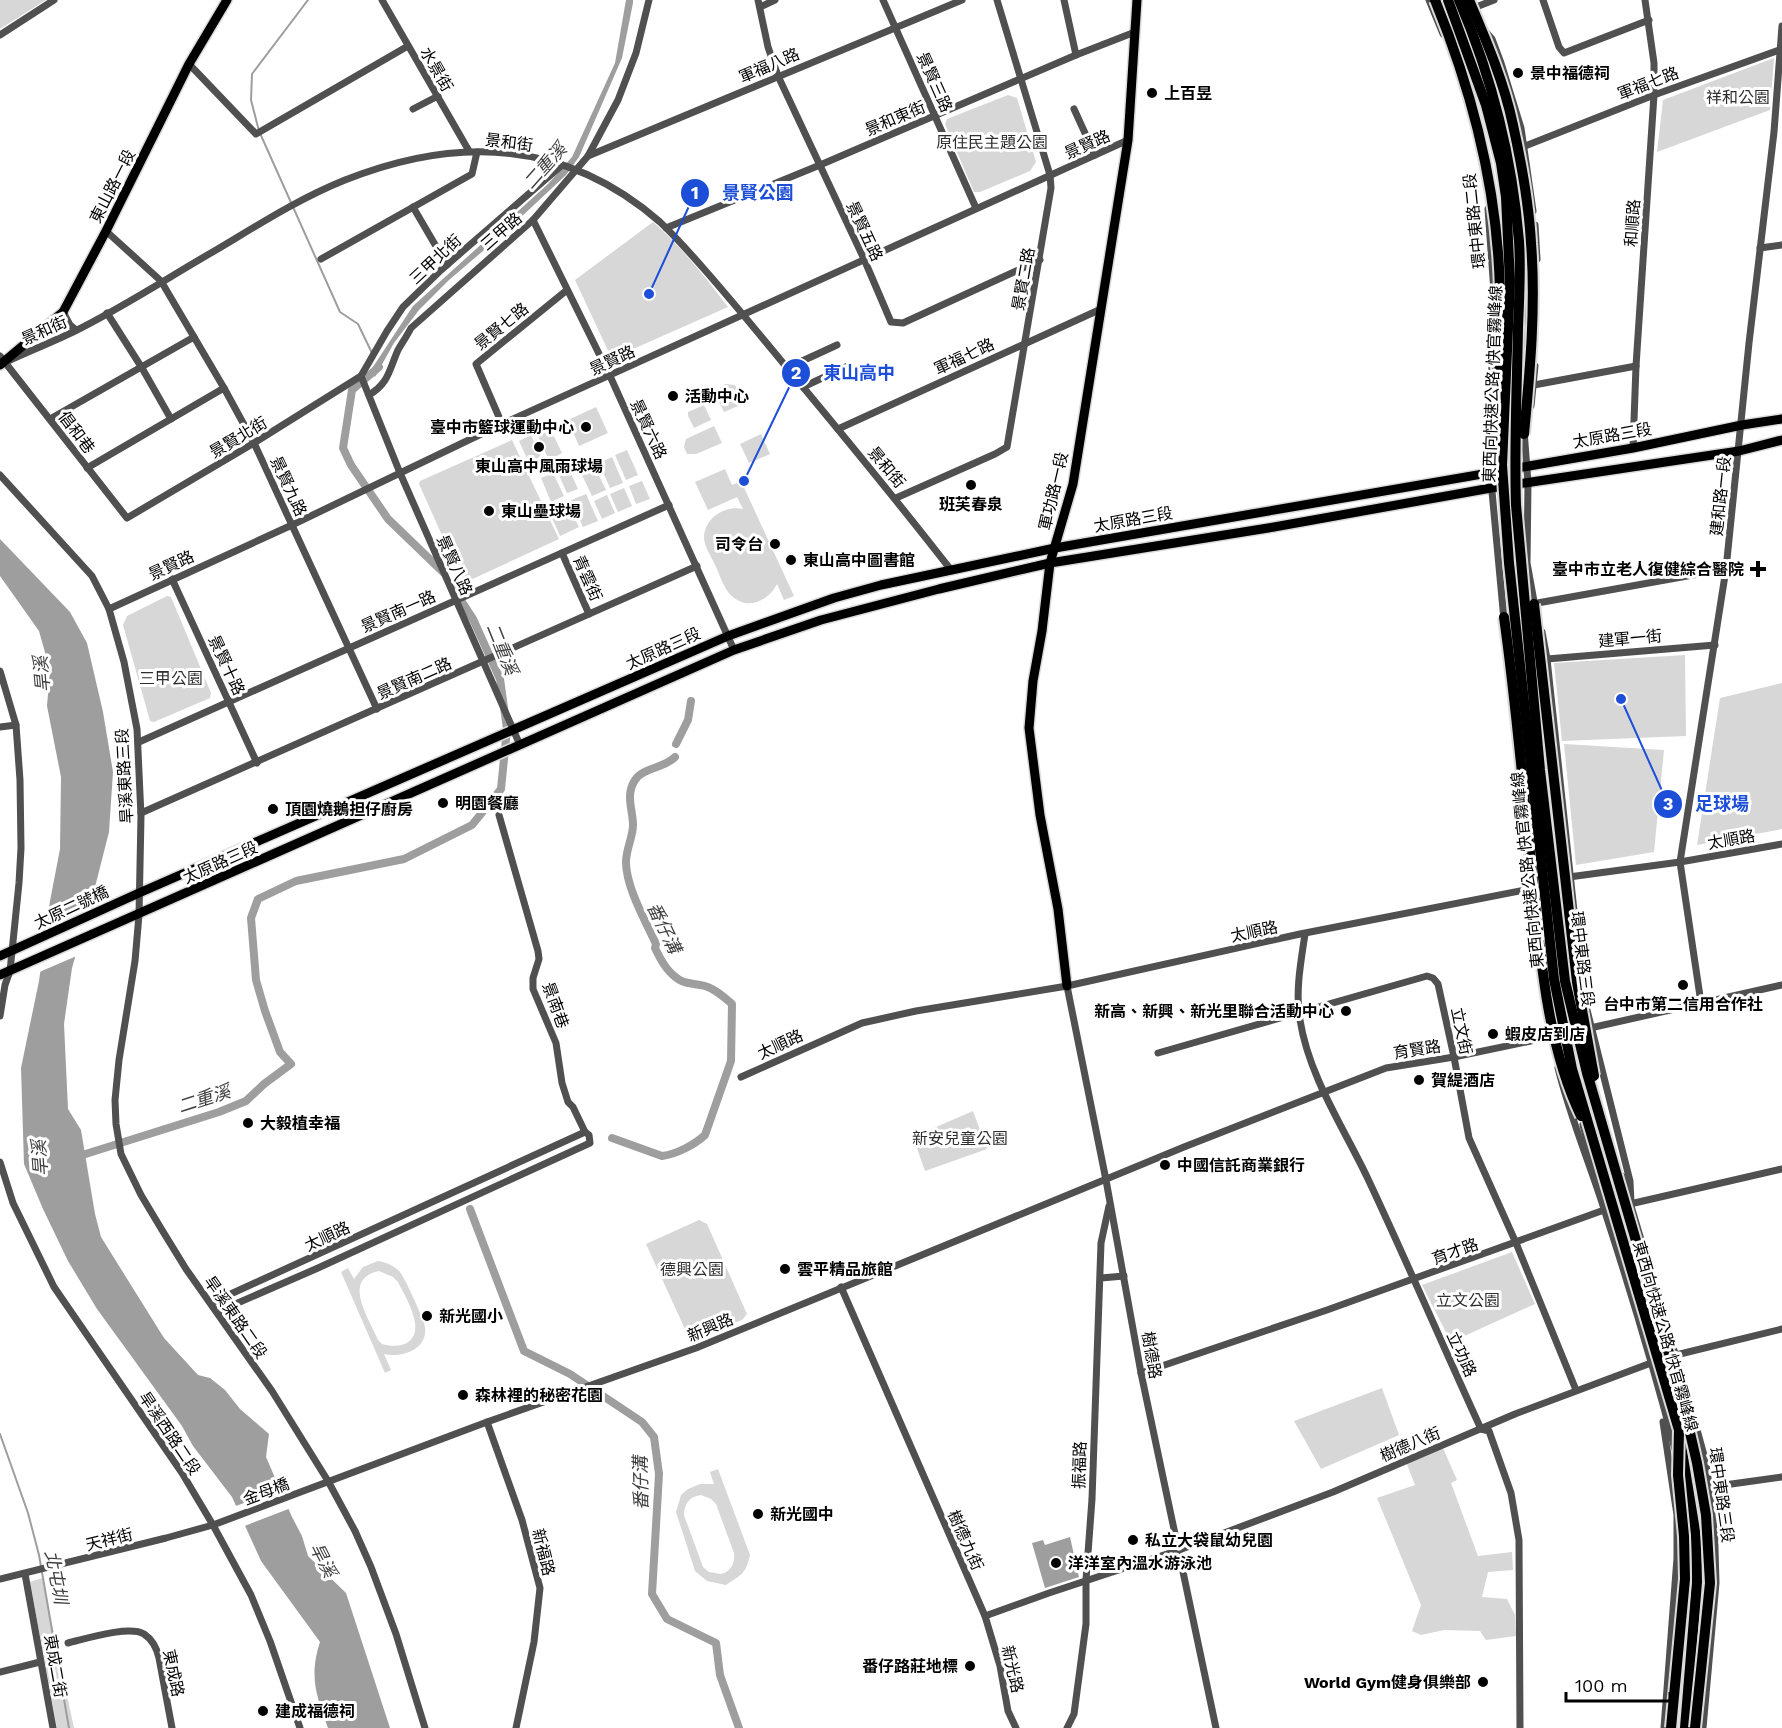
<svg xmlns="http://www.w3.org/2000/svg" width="1782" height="1728" viewBox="0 0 1782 1728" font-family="'Work Sans','Noto Sans TC',sans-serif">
<rect width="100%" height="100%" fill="#fff"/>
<g fill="#d7d7d7" fill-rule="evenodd">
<polygon points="0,0 46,0 0,29"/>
<polygon points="1774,58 1770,110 1657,152 1663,100"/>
<polygon points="1008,95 1017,98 1036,162 1030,171 980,192 974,192 945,124 947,119"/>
<path d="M653,222C682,247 705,277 728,307L615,357H611L575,280Z"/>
<polygon points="725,384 735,385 745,403 724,412 717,398 720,388"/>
<polygon points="704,405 711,420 694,428 688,416 688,412"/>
<polygon points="596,407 608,433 579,446 568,420"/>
<polygon points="549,426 562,453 549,460 536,432"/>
<polygon points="714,426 722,443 696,454 687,454 684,447 686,439"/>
<polygon points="761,434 770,454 749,463 740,444"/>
<polygon points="531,435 542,460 530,465 519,441"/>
<polygon points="512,440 559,539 466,582 463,582 419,484 420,481"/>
<polygon points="627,450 638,475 626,480 615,455"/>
<polygon points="612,457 623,483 610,488 599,463"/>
<polygon points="594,465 606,490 592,496 580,471"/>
<polygon points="568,467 578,489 567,493 557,471"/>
<path d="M725,469L732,485L741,481L794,596L784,600L777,584C767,603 744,612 728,592C722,584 719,572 714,563C711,556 704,546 704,537C705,517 726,505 743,509L737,497L708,510L695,482Z"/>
<polygon points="553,473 564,496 551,502 541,478"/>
<polygon points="642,481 650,499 636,504 629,486"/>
<polygon points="624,488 632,506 618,512 610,494"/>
<polygon points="586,494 598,521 583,527 571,500"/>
<polygon points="607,495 615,513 602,519 594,501"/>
<polygon points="566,500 579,527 560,536 548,509"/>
<polygon points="167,596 171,597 211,693 210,698 154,722 150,721 123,625 127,616"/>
<polygon points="1685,655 1686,736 1562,741 1554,663"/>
<polygon points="1782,683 1782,829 1697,845 1720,698"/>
<polygon points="1564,744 1664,750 1654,852 1576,865"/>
<polygon points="973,1111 987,1149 925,1171 913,1137"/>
<polygon points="699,1220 707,1224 747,1314 742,1320 690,1340 646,1244"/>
<polygon points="1512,1252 1535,1304 1451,1342 1422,1285"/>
<path d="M378,1261C386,1262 394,1266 399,1271C404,1275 424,1320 425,1327C428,1350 401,1358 384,1354L391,1370L385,1373L341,1272L348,1268L354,1279L363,1267ZM379,1271L393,1277L398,1282C404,1294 413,1309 415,1323C418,1344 399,1349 382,1344L378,1340C369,1318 341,1279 379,1271Z"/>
<polygon points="1382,1388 1399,1435 1321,1469 1294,1421"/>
<polygon points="1443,1448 1457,1480 1451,1483 1478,1556 1512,1552 1513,1570 1488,1572 1482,1597 1507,1599 1515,1615 1516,1636 1486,1640 1480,1631 1444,1630 1421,1635 1412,1631 1421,1605 1377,1498 1415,1485 1406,1462"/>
<path d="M718,1469L750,1555C746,1574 741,1575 726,1585L707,1581L695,1571L676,1512L681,1495L688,1489L700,1484H714L710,1472ZM701,1495L711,1499L716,1504L734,1553C735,1564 731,1571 721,1574L709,1572L703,1567L684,1515C684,1504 690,1496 701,1495Z"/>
<polygon points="42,1578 74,1728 57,1728 30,1582"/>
</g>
<g fill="#9e9e9e">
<polygon points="626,0 633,0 633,3 622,58 579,157 566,175 504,233 449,280 419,310 394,343 375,377 371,370 413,306 548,184 572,157 615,63"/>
<path d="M0,539L70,612L87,643L103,712L113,772L109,832L95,887L72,968L64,1024L68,1109L81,1130L95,1214L101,1237L164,1338L198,1375L210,1378L225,1390L240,1409L269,1434L266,1457L292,1517L302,1536L308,1556L346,1593L390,1728H328C316,1695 309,1676 320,1642L261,1561L232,1497L193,1446L182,1426L97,1309L68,1261L43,1209L24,1164L21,1068L39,981L50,901L60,849L61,777L47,706L50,670L39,631L0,576Z"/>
<polygon points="1070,1537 1079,1577 1045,1588 1032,1543 1043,1540 1045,1545"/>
</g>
<g fill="#fff">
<polygon points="93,906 79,955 37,973 44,927"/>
<polygon points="283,1489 291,1508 242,1527 233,1507"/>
</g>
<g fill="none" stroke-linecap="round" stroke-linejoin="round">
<g stroke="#9e9e9e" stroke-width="2">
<polyline points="308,0 252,74 251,100 259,131 340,312 358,324 372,353"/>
<polyline points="0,1434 28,1513 39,1555 69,1728"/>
</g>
<g stroke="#9e9e9e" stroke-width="8">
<polyline points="379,367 352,390 343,448 351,465 388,519 443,572"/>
<polyline points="676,744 688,720 691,701"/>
<path d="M612,1138L662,1156C677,1154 694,1145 705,1135L731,1061L732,1004C724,997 715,989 705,986C690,982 683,986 670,972C663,965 659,956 655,948L656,944C645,920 626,887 626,862C626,849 633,837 633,825C633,810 625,795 635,780C644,767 665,768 675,757"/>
<polyline points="76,1157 219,1112 246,1101 264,1084 291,1064 280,1052 265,1011 256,980 251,918 258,899 296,881 404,859 472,825 501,789 507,729 500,679 473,619 451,585"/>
<polyline points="470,1209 524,1351 570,1374 642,1422 654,1437 659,1474 652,1594 667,1619 716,1643 720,1675 739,1728"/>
</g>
<g stroke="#dbdbdb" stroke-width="12">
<g id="major">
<polyline points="0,365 63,312 106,231 189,64 227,0"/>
<polyline points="0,956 139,893 728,636 834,598 881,585 1055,548 1633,448 1742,425 1782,419"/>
<polyline points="0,975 734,650 821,620 939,589 1050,563 1274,527 1491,488 1739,451 1782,440"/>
<polyline points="1067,986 1058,909 1040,815 1029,728 1033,681 1042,631 1050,563 1073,484 1128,140 1137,0"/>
</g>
</g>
<g stroke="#dbdbdb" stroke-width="14">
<g id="highway">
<polyline points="1491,464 1493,428"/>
<polyline points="1681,1445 1696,1537 1697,1582 1685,1728"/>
</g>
</g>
<g stroke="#505050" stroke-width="7">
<polyline points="382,0 469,151"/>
<polyline points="758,0 768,47 778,76 864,259 891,322 903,323 1040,260"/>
<polyline points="883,0 976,208"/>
<polyline points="1064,0 1076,55"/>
<polyline points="1429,0 1443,34"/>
<polyline points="1543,0 1559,47 1564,53 1649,20"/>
<polyline points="760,7 775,0"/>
<polyline points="1471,9 1494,0"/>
<polyline points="1486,32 1492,39 1501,63 1521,128 1533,211"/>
<polyline points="0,35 54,0"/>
<path d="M1488,62C1507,117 1518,173 1523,230"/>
<polyline points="189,64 256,134 408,46"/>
<polyline points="413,109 438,96"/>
<polyline points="1074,109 1095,155"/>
<polyline points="1525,146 1654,95 1782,49"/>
<polyline points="588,156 962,0"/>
<polyline points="413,207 447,265"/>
<polyline points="1488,209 1495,306"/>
<polyline points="533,220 610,376 734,650"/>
<polyline points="1535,225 1537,259"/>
<polyline points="666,228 820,165 1076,55 1135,32"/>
<polyline points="106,231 161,281 224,388 254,443 377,709"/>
<polyline points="1760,248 1782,245"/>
<polyline points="321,259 472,174 477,152"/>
<polyline points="63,312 70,325 76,330"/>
<polyline points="107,313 142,368 171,419"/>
<polyline points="0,356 127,518 254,443 361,376"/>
<path d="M8,361C30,351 52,342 73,332C122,308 169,277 216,250C258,225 300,198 345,180C458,135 566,140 660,222C676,237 690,253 704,269C733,302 760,335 788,369C843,435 898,502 951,570"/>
<polyline points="787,368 837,345"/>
<polyline points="1534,385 1636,366"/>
<polyline points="803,387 848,366"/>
<path d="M369,395C389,383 389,370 398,350C402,343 407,336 411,328L533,220L588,156L618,100L636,53L649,0"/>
<polyline points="1522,398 1525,289"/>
<polyline points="1490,402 1493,347"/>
<polyline points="1531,406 1535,366"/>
<polyline points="50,419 194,337"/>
<polyline points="502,424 476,364 567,290"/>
<polyline points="838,429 1101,309"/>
<polyline points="1524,430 1528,483 1527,563 1535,607"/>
<polyline points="1633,448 1636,366 1654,95 1654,63 1645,0"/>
<polyline points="87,468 224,388"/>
<polyline points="1490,470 1504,620"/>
<polyline points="0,475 92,576 109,609 124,662 137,729 141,816 139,915 135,961 119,1060 115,1100 116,1124 121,1154 141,1195 162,1230 186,1269 272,1391 328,1481 355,1531 371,1567 396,1634 425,1728"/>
<polyline points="896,498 995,454 1007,447 1009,435 1051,188 1050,175 997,0"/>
<polyline points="562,553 589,614"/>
<polyline points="172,579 257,763"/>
<polyline points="1532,604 1726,569"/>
<polyline points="109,609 292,525 502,424 1128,140"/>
<polyline points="1542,632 1547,659 1580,967"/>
<polyline points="1547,659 1715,645"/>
<polyline points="0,671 16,725 20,780 21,848 19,883 10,971 5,985 0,1016"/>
<polyline points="0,727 16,725"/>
<polyline points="139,742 669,505"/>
<polyline points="520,745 400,473 361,376 387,331 403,307 441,270 562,165"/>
<polyline points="141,813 697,566"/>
<polyline points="1560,872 1568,960"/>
<polyline points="1569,877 1680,862 1782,844"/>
<path d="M1305,934C1301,961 1295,992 1300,1020C1309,1077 1344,1128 1368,1179C1407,1262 1443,1346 1481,1429L1489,1431L1511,1493L1519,1540L1520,1728"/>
<polyline points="1067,986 1106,1180 1141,1373 1216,1728"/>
<polyline points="1584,998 1630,1181 1631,1203"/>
<polyline points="1701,1003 1680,862 1726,569 1749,343 1774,132 1782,26"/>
<polyline points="1158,1053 1427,976 1433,978 1438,984 1454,1057 1469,1138 1516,1243 1576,1390"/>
<path d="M1558,1068C1570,1117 1590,1164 1605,1212C1631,1292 1655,1372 1676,1453"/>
<polyline points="741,1077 862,1023 916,1011 1067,986 1300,934 1535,888"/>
<polyline points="1583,1125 1598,1181"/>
<polyline points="0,1162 13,1203 54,1287 182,1473 213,1525 251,1595 270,1641 300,1728"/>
<polyline points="1622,1176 1688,1397 1705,1459 1714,1514 1716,1583 1703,1728"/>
<polyline points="1101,1278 1124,1276"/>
<polyline points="841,1287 985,1616 1049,1593 1179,1550 1333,1492 1515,1414 1651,1363"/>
<polyline points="211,1303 585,1132"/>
<polyline points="217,1312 318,1268 590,1143 589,1135 585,1132 573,1107 568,1102 562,1083 556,1043 533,989 533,978 539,959 538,951 499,815"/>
<polyline points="1676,1355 1782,1329"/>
<polyline points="1141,1373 1327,1310 1604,1210 1782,1169"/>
<polyline points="487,1422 522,1520 540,1588 534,1642 516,1728"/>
<polyline points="1663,1422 1677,1515 1677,1558 1664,1728"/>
<polyline points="1710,1487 1782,1477"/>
<polyline points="25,1574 53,1728"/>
<polyline points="0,1579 166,1538 213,1525 487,1422 696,1348 1184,1147 1386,1068 1454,1057 1550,1037 1782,985"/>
<polyline points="985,1616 1000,1666 1008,1711 1016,1728"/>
<path d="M68,1643C85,1639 129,1625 144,1634C153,1640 157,1649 159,1658L172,1728"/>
<polyline points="0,1672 40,1662"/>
<polyline points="1067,1728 1074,1714 1086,1624 1086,1580 1092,1499 1101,1243 1109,1206"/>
</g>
<use href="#major" stroke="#000" stroke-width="9"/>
<use href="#highway" stroke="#000" stroke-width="10"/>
<g stroke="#dbdbdb" stroke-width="14" stroke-linecap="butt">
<g id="highway-bridge">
<path d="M1435,0C1473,93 1498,191 1500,292C1500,337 1496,383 1493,428"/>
<polyline points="1448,0 1486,105 1501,163 1506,197 1510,282 1502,465 1509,563 1554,979 1572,1069 1679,1430 1678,1475 1684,1536 1685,1579 1671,1728"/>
<path d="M1459,0C1492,77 1512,157 1519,241C1521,270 1519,299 1518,328C1517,387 1514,446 1516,505L1540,770L1565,981L1587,1073L1682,1398L1697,1463L1706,1515L1710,1583L1695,1728"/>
<path d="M1469,0C1486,40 1504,82 1513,125C1521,161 1529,206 1531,243C1536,306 1530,371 1524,434"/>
<polyline points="1534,604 1577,982 1594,1076"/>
<path d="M1504,617C1516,702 1523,787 1532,872C1540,952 1546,1043 1581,1116"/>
</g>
</g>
<use href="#highway-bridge" stroke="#000" stroke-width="10"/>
</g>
<g fill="#000" stroke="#fff" stroke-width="2">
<circle cx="1518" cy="73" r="6"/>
<circle cx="1152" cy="93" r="6"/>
<circle cx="673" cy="396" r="6"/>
<circle cx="586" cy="427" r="6"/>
<circle cx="539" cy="447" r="6"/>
<circle cx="971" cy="485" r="6"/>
<circle cx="489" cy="511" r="6"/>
<circle cx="775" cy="544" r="6"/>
<circle cx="791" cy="560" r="6"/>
<path d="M1755 560h6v6h6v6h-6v6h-6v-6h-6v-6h6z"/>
<circle cx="443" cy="803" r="6"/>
<circle cx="273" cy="809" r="6"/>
<circle cx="1683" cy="985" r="6"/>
<circle cx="1346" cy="1011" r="6"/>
<circle cx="1493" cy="1034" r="6"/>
<circle cx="1419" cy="1080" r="6"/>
<circle cx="248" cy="1123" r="6"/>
<circle cx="1165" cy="1165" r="6"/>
<circle cx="785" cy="1269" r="6"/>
<circle cx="427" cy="1316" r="6"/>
<circle cx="463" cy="1395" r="6"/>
<circle cx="758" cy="1514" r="6"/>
<circle cx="1133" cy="1540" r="6"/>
<circle cx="1056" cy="1563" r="6"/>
<circle cx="970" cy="1666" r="6"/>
<circle cx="1483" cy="1682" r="6"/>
<circle cx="263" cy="1711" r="6"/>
</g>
<g text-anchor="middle" stroke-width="6" stroke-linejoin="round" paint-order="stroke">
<g font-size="16" fill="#000" stroke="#fff">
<text transform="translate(769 65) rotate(-23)" y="6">軍福八路</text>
<text transform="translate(437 69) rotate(60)" y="6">水景街</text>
<text transform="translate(935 82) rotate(66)" y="6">景賢三路</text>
<text transform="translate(1648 83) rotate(-21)" y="6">軍福七路</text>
<text transform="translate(895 118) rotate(-23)" y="6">景和東街</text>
<text transform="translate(509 142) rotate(7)" y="6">景和街</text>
<text transform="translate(1087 144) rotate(-24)" y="6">景賢路</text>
<text transform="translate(112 186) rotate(-63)" y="6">東山路一段</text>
<text transform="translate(1474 221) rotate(-96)" y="6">環中東路二段</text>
<text transform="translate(1632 223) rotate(-86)" y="6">和順路</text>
<text transform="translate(501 231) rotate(-41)" y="6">三甲路</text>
<text transform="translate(865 231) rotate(65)" y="6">景賢五路</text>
<text transform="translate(435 259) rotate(-43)" y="6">三甲北街</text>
<text transform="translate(1023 279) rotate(-80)" y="6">景賢二路</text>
<text transform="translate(501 326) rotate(-39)" y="6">景賢七路</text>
<text transform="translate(44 330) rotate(-24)" y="6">景和街</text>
<text transform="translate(964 356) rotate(-25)" y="6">軍福七路</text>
<text transform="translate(612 360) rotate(-25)" y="6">景賢路</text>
<text transform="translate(1492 384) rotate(-88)" y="6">東西向快速公路 快官霧峰線</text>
<text transform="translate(649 429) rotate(65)" y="6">景賢六路</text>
<text transform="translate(77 432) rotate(53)" y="6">倡和巷</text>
<text transform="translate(1612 435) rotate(-10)" y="6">太原路三段</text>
<text transform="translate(238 437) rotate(-31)" y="6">景賢北街</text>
<text transform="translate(887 467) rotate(50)" y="6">景和街</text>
<text transform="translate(289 486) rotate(65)" y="6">景賢九路</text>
<text transform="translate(1053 491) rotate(-77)" y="6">軍功路一段</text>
<text transform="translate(1720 496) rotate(-84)" y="6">建和路一段</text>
<text transform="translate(1133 519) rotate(-10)" y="6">太原路三段</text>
<text transform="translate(171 565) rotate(-25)" y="6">景賢路</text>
<text transform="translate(455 565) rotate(66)" y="6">景賢八路</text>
<text transform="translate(588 578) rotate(66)" y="6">青雲街</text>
<text transform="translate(398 611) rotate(-24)" y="6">景賢南一路</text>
<text transform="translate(1630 638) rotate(-5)" y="6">建軍一街</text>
<text transform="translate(663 648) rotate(-24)" y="6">太原路三段</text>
<text transform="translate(227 665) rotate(65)" y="6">景賢十路</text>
<text transform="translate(414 678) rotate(-24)" y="6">景賢南二路</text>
<text transform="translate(124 776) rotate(-93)" y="6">旱溪東路三段</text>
<text transform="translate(1731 839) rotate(-10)" y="6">太順路</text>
<text transform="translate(220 862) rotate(-24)" y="6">太原路三段</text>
<text transform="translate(1527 870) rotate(-96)" y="6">東西向快速公路 快官霧峰線</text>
<text transform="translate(71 907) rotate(-25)" y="6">太原二號橋</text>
<text transform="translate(1254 931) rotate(-12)" y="6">太順路</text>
<text transform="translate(1583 959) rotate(83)" y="6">環中東路三段</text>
<text transform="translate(556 1005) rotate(70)" y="6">景南巷</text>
<text transform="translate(1462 1031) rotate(78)" y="6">立文街</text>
<text transform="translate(780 1044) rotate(-25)" y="6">太順路</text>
<text transform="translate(1417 1049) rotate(-9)" y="6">育賢路</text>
<text transform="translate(327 1236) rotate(-25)" y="6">太順路</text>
<text transform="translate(1455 1251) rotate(-20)" y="6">育才路</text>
<text transform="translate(236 1317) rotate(55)" y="6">旱溪東路二段</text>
<text transform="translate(710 1327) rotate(-23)" y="6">新興路</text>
<text transform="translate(1666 1336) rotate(74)" y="6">東西向快速公路 快官霧峰線</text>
<text transform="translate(1462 1354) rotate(65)" y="6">立功路</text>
<text transform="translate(1152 1355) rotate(80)" y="6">樹德路</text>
<text transform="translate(170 1433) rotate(56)" y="6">旱溪西路二段</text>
<text transform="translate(1410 1444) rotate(-23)" y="6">樹德八街</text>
<text transform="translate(1079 1465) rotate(-88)" y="6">振福路</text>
<text transform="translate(266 1491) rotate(-21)" y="6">金母橋</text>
<text transform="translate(1722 1495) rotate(82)" y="6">環中東路三段</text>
<text transform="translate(109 1539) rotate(-14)" y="6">天祥街</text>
<text transform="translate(966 1540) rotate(66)" y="6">樹德九街</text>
<text transform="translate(544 1552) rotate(76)" y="6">新福路</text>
<text transform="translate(56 1666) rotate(80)" y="6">東成二街</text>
<text transform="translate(1013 1669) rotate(77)" y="6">新光路</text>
<text transform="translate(174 1673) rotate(78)" y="6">東成路</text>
</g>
<g font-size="16" font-weight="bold" fill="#000" stroke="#fff" text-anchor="start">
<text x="1530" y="79">景中福德祠</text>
<text x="1164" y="99">上百昱</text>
<text x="685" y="402">活動中心</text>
<text x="574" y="433" text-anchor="end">臺中市籃球運動中心</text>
<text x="539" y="472" text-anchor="middle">東山高中風雨球場</text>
<text x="971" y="510" text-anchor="middle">班芙春泉</text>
<text x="501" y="517">東山壘球場</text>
<text x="763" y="550" text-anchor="end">司令台</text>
<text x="803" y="566">東山高中圖書館</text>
<text x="1744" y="575" text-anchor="end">臺中市立老人復健綜合醫院</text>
<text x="455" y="809">明園餐廳</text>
<text x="285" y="815">頂園燒鵝担仔廚房</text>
<text x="1683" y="1010" text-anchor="middle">台中市第二信用合作社</text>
<text x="1334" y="1017" text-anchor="end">新高、新興、新光里聯合活動中心</text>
<text x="1505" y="1040">蝦皮店到店</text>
<text x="1431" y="1086">賀緹酒店</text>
<text x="260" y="1129">大毅植幸福</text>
<text x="1177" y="1171">中國信託商業銀行</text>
<text x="797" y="1275">雲平精品旅館</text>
<text x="439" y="1322">新光國小</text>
<text x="475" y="1401">森林裡的秘密花園</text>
<text x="770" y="1520">新光國中</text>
<text x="1145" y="1546">私立大袋鼠幼兒園</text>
<text x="1068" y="1569">洋洋室內溫水游泳池</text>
<text x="958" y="1672" text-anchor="end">番仔路莊地標</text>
<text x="1471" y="1688" text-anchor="end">World Gym健身俱樂部</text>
<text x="275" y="1717">建成福德祠</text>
</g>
<g font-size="16" fill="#2e2e2e" stroke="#fff">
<text x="1738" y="103">祥和公園</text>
<text x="992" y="148">原住民主題公園</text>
<text x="171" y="684">三甲公園</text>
<text x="960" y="1144">新安兒童公園</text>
<text x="692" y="1275">德興公園</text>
<text x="1468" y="1306">立文公園</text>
</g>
<g font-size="18" font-style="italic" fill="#3f3f3f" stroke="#fff">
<text transform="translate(545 166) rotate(-48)" y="6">二重溪</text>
<text transform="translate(502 649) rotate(68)" y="6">二重溪</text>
<text transform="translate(42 674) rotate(-95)" y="6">旱溪</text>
<text transform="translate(664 928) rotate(64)" y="6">番仔溝</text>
<text transform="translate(204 1099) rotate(-18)" y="6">二重溪</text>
<text transform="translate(40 1158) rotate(-94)" y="6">旱溪</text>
<text transform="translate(641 1483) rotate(-91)" y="6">番仔溝</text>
<text transform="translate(323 1560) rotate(63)" y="6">旱溪</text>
<text transform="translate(56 1577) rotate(79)" y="6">北屯圳</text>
</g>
</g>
<path fill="none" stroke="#1d4ed8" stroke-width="2" d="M649 294L695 193M744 481L796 373M1621 699L1668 804"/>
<g fill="#1d4ed8" stroke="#fff" stroke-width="2">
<circle cx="649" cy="294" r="6"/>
<circle cx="744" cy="481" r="6"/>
<circle cx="1621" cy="699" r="6"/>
<circle cx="695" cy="193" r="15"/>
<circle cx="796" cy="373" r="15"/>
<circle cx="1668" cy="804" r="15"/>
</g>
<g font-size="18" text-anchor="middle" font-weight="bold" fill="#fff">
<text x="695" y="199">1</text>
<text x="796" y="379">2</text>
<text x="1668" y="810">3</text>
</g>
<g font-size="18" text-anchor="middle" font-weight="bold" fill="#1d4ed8" stroke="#fff" stroke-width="6" stroke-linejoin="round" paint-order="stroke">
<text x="758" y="199">景賢公園</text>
<text x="859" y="379">東山高中</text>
<text x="1722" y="810">足球場</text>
</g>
<path d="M1566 1692v9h104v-9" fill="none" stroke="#000000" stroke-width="3"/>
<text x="1575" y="1692" font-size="18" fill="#000000" stroke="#ffffff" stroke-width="4.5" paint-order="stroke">100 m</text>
</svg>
